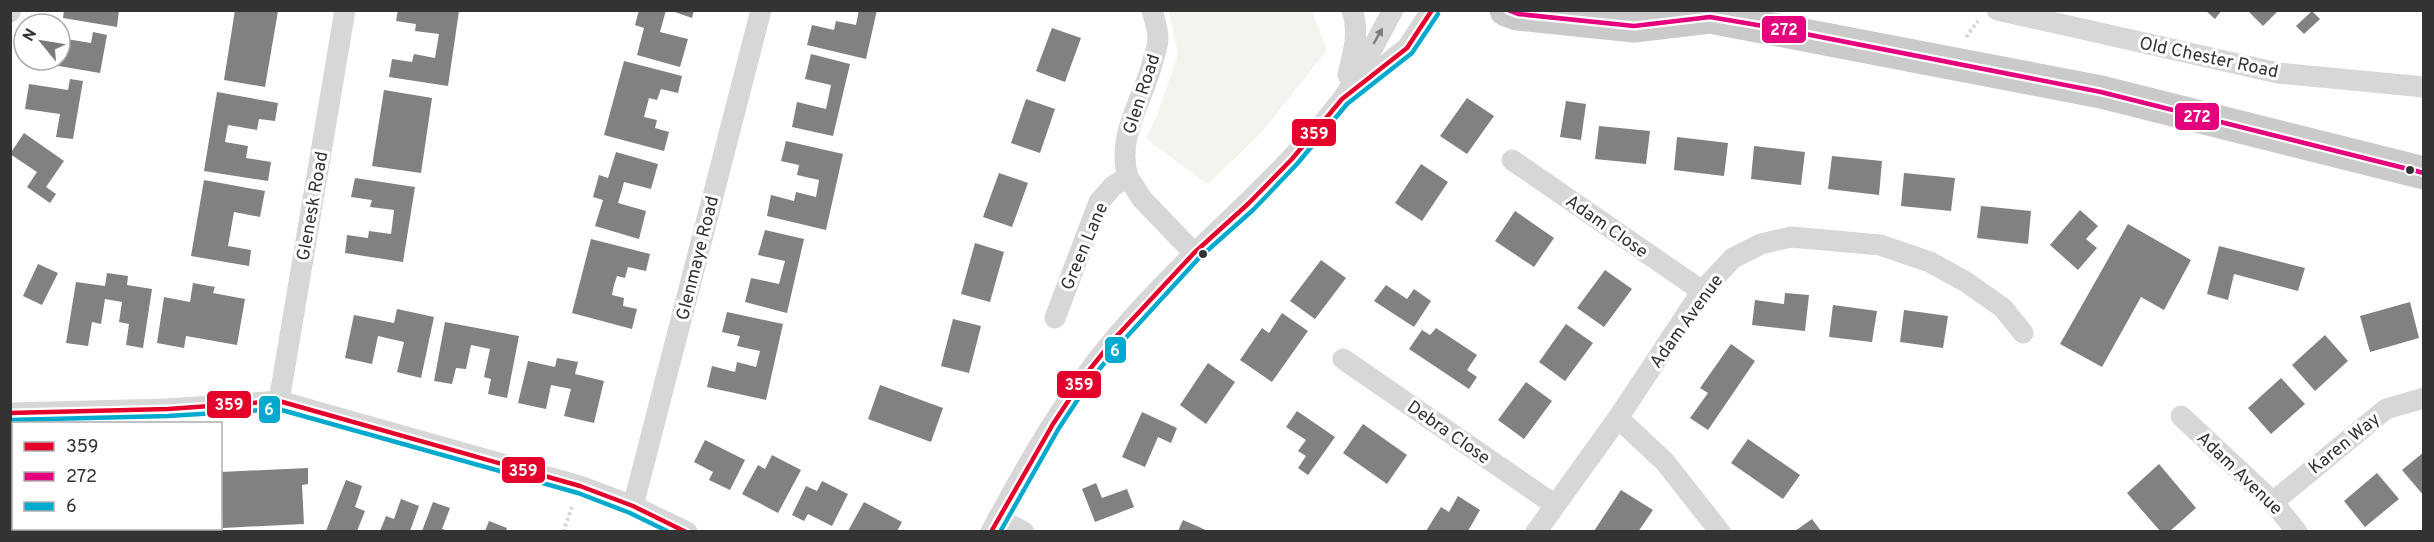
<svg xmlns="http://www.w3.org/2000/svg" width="2434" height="542" viewBox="0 0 2434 542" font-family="Overpass,sans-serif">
<rect width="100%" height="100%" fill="#fff"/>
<polygon fill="#f1f5ed" points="1169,11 1312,11 1327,50 1261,133 1208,184 1146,139 1157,115 1178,54"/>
<g fill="#818181">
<polygon points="64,10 119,10 117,27 63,18"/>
<polygon points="235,10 278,11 265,87 224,80"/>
<polygon points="398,10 459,11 448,86 389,77 392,59 412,62 414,54 435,58 439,34 415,31 416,24 396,21"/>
<polygon points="639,10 666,10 660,32 688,39 680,67 637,55 644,28 635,25"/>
<polygon points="669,10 694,10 692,18"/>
<polygon points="859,10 877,10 866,59 807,45 812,25 834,30 836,21 856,25"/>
<polygon points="2205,10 2222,10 2215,19"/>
<polygon points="2247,10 2279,10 2263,26"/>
<polygon points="2312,11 2320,19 2304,34 2296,26"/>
<polygon points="1052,28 1081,38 1065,82 1036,71"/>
<polygon points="93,32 107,35 100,73 47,64 47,60 60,60 60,38 91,43"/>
<polygon points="811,54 850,64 833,136 792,127 797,102 826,109 831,85 805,79"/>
<polygon points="624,61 682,76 678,93 661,89 657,100 649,98 644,117 657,120 655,128 669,132 664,151 604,135"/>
<polygon points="70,79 83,81 73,139 56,137 60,114 25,109 29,84 68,90"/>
<polygon points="384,90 432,98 421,173 372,166"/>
<polygon points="217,92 278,103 275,121 259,119 257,130 228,125 225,142 248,146 246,158 271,162 268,181 204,171"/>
<polygon points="1467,98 1494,116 1467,154 1440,136"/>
<polygon points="1026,99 1055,109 1040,153 1011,143"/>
<polygon points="1566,101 1586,104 1581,140 1560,137"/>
<polygon points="1599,126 1650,131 1646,164 1595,159"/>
<polygon points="24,133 64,161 46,187 56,194 50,203 27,187 37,172 10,154"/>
<polygon points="1677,137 1728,143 1724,176 1674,170"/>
<polygon points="786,141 843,154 826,230 767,216 771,195 794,201 796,192 816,197 819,180 797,175 799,165 781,161"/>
<polygon points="1754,146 1805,152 1801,185 1751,179"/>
<polygon points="616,152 658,164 651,189 624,182 621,193 618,203 646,211 639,239 595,226 603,200 593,197 599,175 608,178"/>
<polygon points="1832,156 1882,161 1879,195 1828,189"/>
<polygon points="1421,164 1448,182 1422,221 1395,203"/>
<polygon points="999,173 1028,183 1012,227 983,217"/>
<polygon points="1904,173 1955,178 1951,211 1901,206"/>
<polygon points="355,178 415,187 403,262 345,253 347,235 368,238 369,231 391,234 394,210 370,207 372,200 351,197"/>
<polygon points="204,180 265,191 260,217 234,212 228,246 251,250 249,266 191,256"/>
<polygon points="1981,206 2031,211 2028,244 1977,238"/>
<polygon points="2080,210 2098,226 2086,239 2097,248 2078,270 2050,245"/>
<polygon points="1515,211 1554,238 1534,267 1495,241"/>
<polygon points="2128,224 2191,260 2164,310 2141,297 2102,367 2060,344"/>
<polygon points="765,230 804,239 787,313 745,302 751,278 779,284 785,261 758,255"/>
<polygon points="591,239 650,254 646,271 628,267 625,278 617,276 614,285 612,295 624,298 623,306 637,309 632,329 572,313"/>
<polygon points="975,243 1004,252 990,302 961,294"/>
<polygon points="2219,246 2305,268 2298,291 2234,274 2228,300 2207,294"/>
<polygon points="1321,260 1346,278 1315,319 1290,301"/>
<polygon points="38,264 58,273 42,305 23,296"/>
<polygon points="1605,270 1632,289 1604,327 1577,308"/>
<polygon points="107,273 128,276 127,285 152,289 143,348 126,345 129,324 119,322 122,302 105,299 101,324 92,322 88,346 66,343 76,282 105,286"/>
<polygon points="193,283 215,287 213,293 245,299 237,345 186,336 184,348 157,343 164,297 190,302"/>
<polygon points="1386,285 1407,299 1414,289 1431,301 1414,327 1374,301"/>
<polygon points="1785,293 1809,295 1805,331 1752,325 1755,300 1784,304"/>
<polygon points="2410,302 2419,338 2370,352 2360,316"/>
<polygon points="1833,305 1877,311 1872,342 1829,337"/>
<polygon points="397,309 434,317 421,378 397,372 404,342 378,336 372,364 345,358 354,315 394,323"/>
<polygon points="1904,310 1948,316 1943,348 1900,342"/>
<polygon points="727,312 783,324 766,400 707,387 712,366 735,372 737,362 756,367 760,351 737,346 740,336 722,332"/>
<polygon points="1282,313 1308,331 1272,382 1240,360 1262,328 1269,333"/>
<polygon points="953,319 981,326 969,373 941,366"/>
<polygon points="445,322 519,336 507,398 488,394 491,379 484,377 490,349 471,345 466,369 456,368 452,384 434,381"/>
<polygon points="1566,324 1593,343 1565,381 1539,362"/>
<polygon points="1436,328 1477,355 1467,370 1477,377 1469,389 1409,349 1422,330 1430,335"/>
<polygon points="2325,335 2348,361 2315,391 2292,365"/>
<polygon points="1731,344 1755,361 1708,430 1690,418 1708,393 1700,388"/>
<polygon points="557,358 578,362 575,374 604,381 594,423 564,416 571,389 551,385 546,409 518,403 528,361 555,367"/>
<polygon points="1208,363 1235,382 1206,424 1180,405"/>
<polygon points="2281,378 2305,404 2271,434 2248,408"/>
<polygon points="1526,382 1552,401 1524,439 1498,420"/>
<polygon points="880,385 943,408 931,442 868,419"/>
<polygon points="1297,411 1335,437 1308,475 1298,468 1306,456 1298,451 1306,440 1286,427"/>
<polygon points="1142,412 1177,428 1171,443 1158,437 1145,467 1122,457"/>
<polygon points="1363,424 1407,455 1387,484 1343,453"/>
<polygon points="1748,439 1800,475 1783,499 1731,463"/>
<polygon points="705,440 745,460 730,490 709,480 713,472 694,462"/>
<polygon points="2424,452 2424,496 2402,470"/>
<polygon points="772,455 801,470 778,513 742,494 758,465 765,469"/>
<polygon points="2159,464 2196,508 2170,531 2160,531 2127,493"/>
<polygon points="308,468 308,484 302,485 304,524 223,528 220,472"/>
<polygon points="10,473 14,473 14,509 10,510"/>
<polygon points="2377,473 2399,499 2365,527 2344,501"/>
<polygon points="346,480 362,486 355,507 365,511 357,531 326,531"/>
<polygon points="822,481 848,494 832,526 808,514 804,521 792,515 806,486 817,491"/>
<polygon points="1096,483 1102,498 1127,489 1134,507 1095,522 1082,489"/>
<polygon points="1621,490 1653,510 1640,529 1639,531 1594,531"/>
<polygon points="1458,496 1480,510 1468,531 1426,531 1441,507 1449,512"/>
<polygon points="401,499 419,506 410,531 380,531 386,516 394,519"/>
<polygon points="433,502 450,508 442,529 449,531 422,531"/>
<polygon points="864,502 902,522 897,531 848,531"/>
<polygon points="1812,519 1821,531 1795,531"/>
<polygon points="1183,520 1208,531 1178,531"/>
<polygon points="489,521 507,528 506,531 485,531"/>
</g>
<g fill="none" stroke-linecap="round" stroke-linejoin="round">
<g stroke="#d6d6d6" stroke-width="4" stroke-dasharray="3 3" stroke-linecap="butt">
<polyline points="1966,37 1978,21"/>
<polyline points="563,532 572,507"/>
</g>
<g stroke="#d7d7d7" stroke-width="21">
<polyline points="1997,10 2278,73 2424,87"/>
<polyline points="10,12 11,10"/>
<path d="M1348,75C1353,52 1360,33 1352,10"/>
<polyline points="1350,93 1407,48 1432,10"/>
<polyline points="1512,160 1702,291"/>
<path d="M1128,177C1115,135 1146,96 1154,56C1156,51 1158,44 1158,38C1158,29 1154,19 1152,10"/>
<polyline points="1055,318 1099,202 1113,186 1128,177 1142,199 1194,253"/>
<polyline points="1343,359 1555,505"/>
<polyline points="279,401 345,10"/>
<polyline points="10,413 168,409 279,401 580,486 633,506 687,532"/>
<polyline points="2181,416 2273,502 2297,532"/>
<polyline points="1618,418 1665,462 1720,532"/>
<polyline points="2273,502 2386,409 2424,398"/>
<polyline points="633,506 761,10"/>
<polyline points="998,518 1024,532"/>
<polyline points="178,528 179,532"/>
<path d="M991,532C1027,464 1066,396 1116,337C1186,253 1274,187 1341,101C1360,75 1377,39 1393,10"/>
<polyline points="1536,532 1618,418 1702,291 1733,258 1761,244 1791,237 1880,245 1930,262 1966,282 2003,308 2023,333"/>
</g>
<g stroke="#cacaca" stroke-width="33">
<polyline points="1506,10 1518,14 1634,26 1710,17"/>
<polyline points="1693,10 1710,17 2101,92 2424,173"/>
</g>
<g stroke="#fff" stroke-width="9">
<g id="bus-1">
<polyline points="10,413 168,409 279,401 580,486 633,506 686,532"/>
<polyline points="991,532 1053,424 1086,374 1115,338 1194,253 1248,204 1292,159 1342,99 1407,48 1432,10"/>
</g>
</g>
<g stroke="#fff" stroke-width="9">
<polyline id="bus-2" points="1508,10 1518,14 1634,26 1710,17 1775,28 2101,92 2424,173"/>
</g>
<g stroke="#fff" stroke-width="9">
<g id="bus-3">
<polyline points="10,420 168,416 278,409 578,493 630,513 669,532"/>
<polyline points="1000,532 1059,428 1092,378 1121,343 1199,258 1253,210 1297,164 1347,104 1412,53 1438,14"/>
</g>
</g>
<use href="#bus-1" stroke="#e4002b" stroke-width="4.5"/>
<use href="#bus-2" stroke="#e5007d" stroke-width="4.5"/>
<use href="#bus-3" stroke="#00a9ce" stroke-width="4.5"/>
</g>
<defs><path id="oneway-solid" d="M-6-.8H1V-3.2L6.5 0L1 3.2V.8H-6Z" transform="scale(1.5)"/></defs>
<use fill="#7d7d7d" href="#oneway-solid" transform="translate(1378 36) rotate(-60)"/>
<g fill="#333" stroke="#fff" stroke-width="2">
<circle cx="2410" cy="170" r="5"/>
<circle cx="1203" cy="254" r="5"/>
</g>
<g text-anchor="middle" stroke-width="6" stroke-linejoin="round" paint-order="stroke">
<g font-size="18" fill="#333" stroke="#fff">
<text transform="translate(2209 57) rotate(12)" y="6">Old Chester Road</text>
<text transform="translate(1141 94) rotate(-72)" y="6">Glen Road</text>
<text transform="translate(312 206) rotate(-80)" y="6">Glenesk Road</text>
<text transform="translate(1607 226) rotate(35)" y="6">Adam Close</text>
<text transform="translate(1084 246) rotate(-67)" y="6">Green Lane</text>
<text transform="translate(697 258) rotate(-76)" y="6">Glenmaye Road</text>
<text transform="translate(1686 321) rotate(-54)" y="6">Adam Avenue</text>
<text transform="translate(1449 432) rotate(35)" y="6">Debra Close</text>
<text transform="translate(2344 443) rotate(-39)" y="6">Karen Way</text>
<text transform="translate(2240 473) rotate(44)" y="6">Adam Avenue</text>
</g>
</g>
<g stroke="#fff" stroke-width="2">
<rect x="1761" y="15" width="46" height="29" rx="6" fill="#e5007d"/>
<rect x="2174" y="102" width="46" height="29" rx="6" fill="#e5007d"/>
<rect x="1291" y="118" width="46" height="29" rx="6" fill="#e4002b"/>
<rect x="1104" y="336" width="23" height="28" rx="6" fill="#00a9ce"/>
<rect x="1056" y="370" width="46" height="29" rx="6" fill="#e4002b"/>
<rect x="206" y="390" width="46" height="29" rx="6" fill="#e4002b"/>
<rect x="258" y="395" width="23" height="29" rx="6" fill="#00a9ce"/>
<rect x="501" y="456" width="45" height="28" rx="6" fill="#e4002b"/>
</g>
<g font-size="16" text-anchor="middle" font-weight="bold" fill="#fff">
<text x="1784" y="35">272</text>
<text x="2197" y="122">272</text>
<text x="1314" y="139">359</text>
<text x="1115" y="356">6</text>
<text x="1079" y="390">359</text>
<text x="229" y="410">359</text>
<text x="269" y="415">6</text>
<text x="523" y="476">359</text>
</g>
<rect width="2434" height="542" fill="none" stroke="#333333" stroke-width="24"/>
<rect x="12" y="422" width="210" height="108" fill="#ffffff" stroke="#adadad" stroke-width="1.5"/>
<rect x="24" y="442" width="30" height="9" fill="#e4002b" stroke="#adadad" stroke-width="1.5"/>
<text x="66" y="452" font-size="18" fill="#333333">359</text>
<rect x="24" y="472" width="30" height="9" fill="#e5007d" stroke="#adadad" stroke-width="1.5"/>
<text x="66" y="482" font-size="18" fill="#333333">272</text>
<rect x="24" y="502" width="30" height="9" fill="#00a9ce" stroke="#adadad" stroke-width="1.5"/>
<text x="66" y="512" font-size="18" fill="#333333">6</text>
<g transform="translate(42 42) rotate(300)"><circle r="28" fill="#ffffff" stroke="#adadad" stroke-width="1.5"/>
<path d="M0-4.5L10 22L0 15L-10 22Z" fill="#7a7a7a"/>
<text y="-9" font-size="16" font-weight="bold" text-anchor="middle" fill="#333333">N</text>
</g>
</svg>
